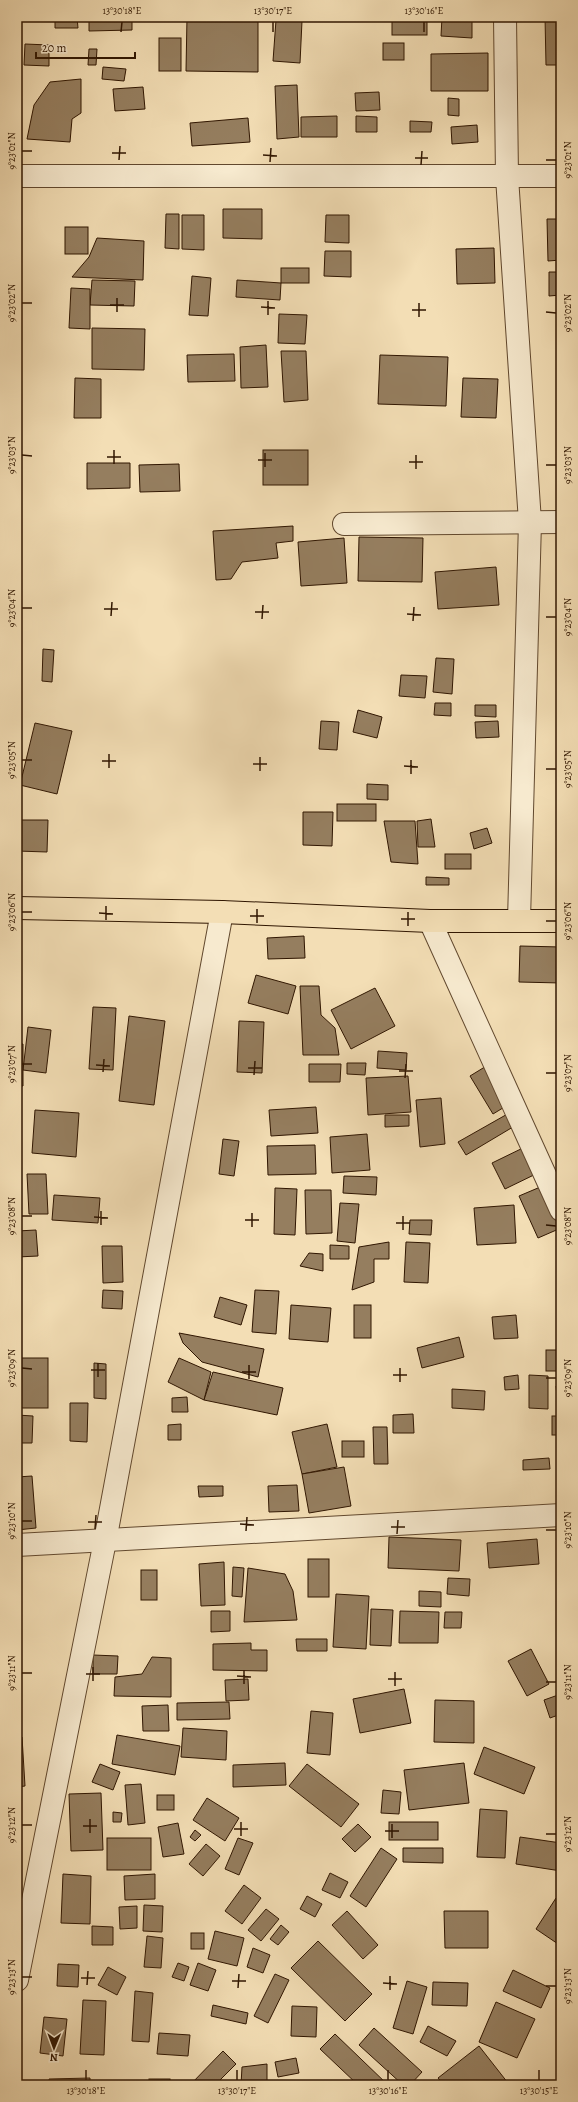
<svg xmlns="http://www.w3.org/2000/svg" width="578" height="2102" viewBox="0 0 578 2102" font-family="Alegreya,serif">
<rect width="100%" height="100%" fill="#f3deb5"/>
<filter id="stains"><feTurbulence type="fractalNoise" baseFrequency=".005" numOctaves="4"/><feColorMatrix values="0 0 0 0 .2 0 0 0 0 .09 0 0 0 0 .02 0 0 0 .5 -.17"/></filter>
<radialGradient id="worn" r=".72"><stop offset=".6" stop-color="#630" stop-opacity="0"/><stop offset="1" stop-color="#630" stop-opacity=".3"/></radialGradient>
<g fill="#957e5f" stroke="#301601">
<polygon points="55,17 77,17 78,28 55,28"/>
<polygon points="89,17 132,17 132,30 89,31"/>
<polygon points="187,17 258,17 258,72 186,71"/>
<rect x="353" y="17" width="23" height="4"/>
<rect x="392" y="17" width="35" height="18"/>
<polygon points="442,17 472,17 472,38 441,36"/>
<polygon points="545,17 561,17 561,65 546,65"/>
<rect x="17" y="18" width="4" height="14"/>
<polygon points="276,20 302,21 300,63 273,61"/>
<rect x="159" y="38" width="22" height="33"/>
<rect x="383" y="43" width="21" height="17"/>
<polygon points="25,44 49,45 49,66 24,65"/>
<polygon points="89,49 97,49 96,65 88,65"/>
<polygon points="488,53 488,91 431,91 431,54"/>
<polygon points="103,67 126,69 124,81 102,79"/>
<polygon points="81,79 81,113 72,119 70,142 27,139 34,105 50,82"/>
<polygon points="297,85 299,137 277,139 275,86"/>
<polygon points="143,87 145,109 115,111 113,89"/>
<polygon points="379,92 380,110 356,111 355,93"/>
<polygon points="448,98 459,99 459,116 448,115"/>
<polygon points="337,116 337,137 301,137 301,117"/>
<polygon points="356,116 377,117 377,132 356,132"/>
<polygon points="248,118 250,142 192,146 190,123"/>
<polygon points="410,121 432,122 431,132 410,132"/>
<polygon points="477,125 478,142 452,144 451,127"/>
<polygon points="223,209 262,209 262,239 223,238"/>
<polygon points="166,214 179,214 179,249 165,248"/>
<polygon points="182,215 204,215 204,250 182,249"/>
<polygon points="326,215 349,215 349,243 325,242"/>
<polygon points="547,219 561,219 561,260 548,261"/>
<rect x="65" y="227" width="23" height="27"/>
<polygon points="97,238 144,241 143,280 72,277 89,257"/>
<polygon points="494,248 495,283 457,284 456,249"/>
<polygon points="325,251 351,251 351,277 324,276"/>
<rect x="281" y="268" width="28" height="15"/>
<polygon points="549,272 561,272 561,295 549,296"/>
<polygon points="192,276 211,278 208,316 189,315"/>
<polygon points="92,280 135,281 134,306 90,305"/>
<polygon points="237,280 281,283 280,300 236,297"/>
<polygon points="71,288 90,289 90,329 69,328"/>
<polygon points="279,314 307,315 305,344 278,343"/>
<polygon points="92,328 145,329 144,370 92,369"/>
<polygon points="266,345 268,387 241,388 240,347"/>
<polygon points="281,351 306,351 308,400 284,402"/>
<polygon points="234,354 235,381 188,382 187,355"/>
<polygon points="380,355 448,357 446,406 378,404"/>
<polygon points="557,372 561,372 561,393 558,393"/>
<polygon points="75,378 101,379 101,418 74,418"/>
<polygon points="463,378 498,379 496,418 461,417"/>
<rect x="263" y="450" width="45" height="35"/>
<polygon points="87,463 130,463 130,488 87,489"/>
<polygon points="179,464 180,491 140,492 139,465"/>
<polygon points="293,526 293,541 276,543 278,558 242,562 231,579 216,580 213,531"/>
<polygon points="359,537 423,538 422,582 358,581"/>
<polygon points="344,538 347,583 301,586 298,542"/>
<polygon points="496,567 499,605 438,609 435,572"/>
<polygon points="43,649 54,650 52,682 42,681"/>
<polygon points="436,658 454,659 452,694 433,692"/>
<polygon points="401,675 427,676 425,698 399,696"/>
<polygon points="435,703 451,703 451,716 434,715"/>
<polygon points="475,705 496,705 496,717 475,716"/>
<polygon points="358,710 382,717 377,738 353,732"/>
<polygon points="321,721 339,722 337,750 319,749"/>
<polygon points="498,721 499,737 476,738 475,722"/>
<polygon points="35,723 72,731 57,794 20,785"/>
<polygon points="367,784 388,785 388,800 367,799"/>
<rect x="337" y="804" width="39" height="17"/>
<polygon points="303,812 333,812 332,846 303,845"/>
<polygon points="431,819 435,847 418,847 417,821"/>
<polygon points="17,820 48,820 47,852 17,851"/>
<polygon points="384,821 415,821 418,864 391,862"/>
<polygon points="487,828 492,843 474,849 470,833"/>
<rect x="445" y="854" width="26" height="15"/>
<polygon points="426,877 449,878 449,885 426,885"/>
<polygon points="304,936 305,958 268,959 267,938"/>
<polygon points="520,946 561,947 561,983 519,982"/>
<polygon points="256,975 296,986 288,1014 248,1003"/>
<polygon points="300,986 319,986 321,1015 335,1028 339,1055 303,1055"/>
<polygon points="375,988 395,1026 351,1049 331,1010"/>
<polygon points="93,1007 116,1008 113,1070 89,1069"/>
<polygon points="129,1016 165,1021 154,1105 119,1101"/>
<polygon points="239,1021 264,1022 262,1073 237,1072"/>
<polygon points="28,1027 51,1030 46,1073 23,1070"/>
<polygon points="17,1044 23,1044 23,1086 17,1085"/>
<polygon points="378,1051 407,1053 406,1070 377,1068"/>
<polygon points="347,1063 366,1063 365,1075 347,1074"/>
<polygon points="309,1064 341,1064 340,1082 309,1082"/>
<polygon points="488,1065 511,1103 493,1114 470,1076"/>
<polygon points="408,1076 411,1112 368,1115 366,1078"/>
<polygon points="441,1098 445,1144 420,1147 416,1100"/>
<polygon points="316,1107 318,1133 271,1136 269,1110"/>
<polygon points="35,1110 79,1113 76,1157 32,1153"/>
<polygon points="511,1112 518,1124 466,1155 458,1142"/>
<polygon points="385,1115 409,1115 409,1126 385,1127"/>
<polygon points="367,1134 370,1170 332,1173 330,1137"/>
<polygon points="223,1139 239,1141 234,1176 219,1174"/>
<polygon points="315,1145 316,1174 268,1175 267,1146"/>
<polygon points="527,1146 540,1172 505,1189 492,1163"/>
<polygon points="27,1174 46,1174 48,1214 29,1214"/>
<polygon points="344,1176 377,1177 376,1195 343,1193"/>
<polygon points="545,1185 561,1221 561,1228 538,1238 519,1196"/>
<polygon points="275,1188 297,1189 295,1235 274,1234"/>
<polygon points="305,1190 331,1190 332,1233 306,1234"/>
<polygon points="54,1195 100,1198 98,1223 52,1220"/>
<polygon points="340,1203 359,1204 355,1243 337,1241"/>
<polygon points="514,1205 516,1243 477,1245 474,1208"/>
<polygon points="410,1220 432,1220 431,1235 409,1234"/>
<polygon points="36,1230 38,1256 17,1257 17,1231"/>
<polygon points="389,1242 389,1259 374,1259 374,1282 352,1290 359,1247"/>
<polygon points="406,1242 430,1243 428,1283 404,1282"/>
<polygon points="330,1245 349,1246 349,1259 330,1259"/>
<polygon points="102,1246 122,1246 123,1282 103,1283"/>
<polygon points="309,1253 323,1254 323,1271 300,1266"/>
<polygon points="103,1290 123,1291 122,1309 102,1308"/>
<polygon points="255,1290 279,1291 276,1334 252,1332"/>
<polygon points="220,1297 247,1305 241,1325 214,1317"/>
<polygon points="561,1299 561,1310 557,1301"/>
<polygon points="291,1305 331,1308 328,1342 289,1339"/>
<rect x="354" y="1305" width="17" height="33"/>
<polygon points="516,1315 518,1338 494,1339 492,1317"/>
<polygon points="179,1333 264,1349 258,1377 202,1362 183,1343"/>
<polygon points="459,1337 464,1357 422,1368 417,1348"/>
<rect x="546" y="1350" width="15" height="21"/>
<rect x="17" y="1358" width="31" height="50"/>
<polygon points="179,1358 211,1372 204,1400 168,1382"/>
<polygon points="94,1363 106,1364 106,1399 94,1398"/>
<polygon points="213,1372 283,1388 277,1415 204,1400"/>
<polygon points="518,1375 519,1389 505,1390 504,1377"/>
<polygon points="529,1375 548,1376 548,1409 529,1408"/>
<polygon points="556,1386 561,1386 561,1396 557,1396"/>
<polygon points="452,1389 485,1391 484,1410 452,1408"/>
<polygon points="187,1397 188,1412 172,1412 172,1398"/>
<polygon points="70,1403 88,1403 87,1442 70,1441"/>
<polygon points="413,1414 414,1433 393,1433 393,1415"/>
<polygon points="17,1415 33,1416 32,1443 17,1443"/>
<rect x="552" y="1416" width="9" height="19"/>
<polygon points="181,1424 181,1440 168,1440 168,1425"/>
<polygon points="327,1424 337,1467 302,1474 292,1432"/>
<polygon points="373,1427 387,1427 388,1464 374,1464"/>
<rect x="342" y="1441" width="22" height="16"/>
<polygon points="549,1458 550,1469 523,1470 523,1460"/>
<polygon points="561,1465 561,1480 560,1480 557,1466"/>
<polygon points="344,1467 351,1506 309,1513 302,1474"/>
<polygon points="32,1476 36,1528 17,1530 17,1477"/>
<polygon points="297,1485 299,1511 269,1512 268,1486"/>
<polygon points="198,1486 223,1486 223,1496 199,1497"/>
<polygon points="389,1537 461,1540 459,1571 388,1568"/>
<polygon points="537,1539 539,1564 489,1568 487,1543"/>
<rect x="308" y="1559" width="21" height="38"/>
<polygon points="224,1562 225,1605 201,1606 199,1564"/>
<polygon points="233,1567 244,1568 242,1597 232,1596"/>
<polygon points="248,1568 285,1574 293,1591 297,1620 244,1622"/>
<rect x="141" y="1570" width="16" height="30"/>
<polygon points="448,1578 470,1579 469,1596 447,1594"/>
<polygon points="419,1591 441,1592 441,1607 419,1606"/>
<polygon points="336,1594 369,1596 366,1649 333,1647"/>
<polygon points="371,1609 393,1610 391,1646 370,1645"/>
<polygon points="211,1611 230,1611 230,1631 211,1632"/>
<polygon points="400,1611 439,1612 438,1643 399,1643"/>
<polygon points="445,1612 462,1612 461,1628 444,1628"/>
<polygon points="296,1639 327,1639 327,1651 297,1651"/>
<polygon points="251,1643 251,1650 267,1650 267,1671 213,1670 213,1644"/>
<polygon points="531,1649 549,1684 527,1696 508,1661"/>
<polygon points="93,1655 118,1656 117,1674 93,1674"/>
<polygon points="152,1657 171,1658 171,1697 114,1696 115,1677 142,1674"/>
<polygon points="248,1679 249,1700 226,1701 225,1680"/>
<polygon points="404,1689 411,1723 360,1733 353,1699"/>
<polygon points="561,1694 561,1714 550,1718 544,1700"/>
<polygon points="435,1700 474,1701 474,1743 434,1742"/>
<polygon points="229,1702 230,1719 177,1720 177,1703"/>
<polygon points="168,1705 169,1731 143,1731 142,1706"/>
<polygon points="311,1711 333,1713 330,1755 307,1753"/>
<polygon points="183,1728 227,1731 226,1760 181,1757"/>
<polygon points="117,1735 180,1746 175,1775 112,1764"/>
<polygon points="22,1737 25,1786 17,1787 17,1738"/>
<polygon points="484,1747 535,1767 524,1794 474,1774"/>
<polygon points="285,1763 286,1785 233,1787 233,1765"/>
<polygon points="464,1763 469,1803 409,1810 404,1770"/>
<polygon points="100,1764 120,1772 113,1790 92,1782"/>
<polygon points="307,1764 359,1804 341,1827 289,1786"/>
<polygon points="141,1784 145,1823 128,1825 125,1785"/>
<polygon points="383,1790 401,1792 399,1814 381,1813"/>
<polygon points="101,1793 103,1850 71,1851 69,1794"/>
<rect x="157" y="1795" width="17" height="15"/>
<polygon points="207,1798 239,1818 225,1841 193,1820"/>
<polygon points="480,1809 507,1811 505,1858 477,1857"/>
<polygon points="113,1812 122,1813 121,1822 113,1822"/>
<rect x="389" y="1822" width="49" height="18"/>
<polygon points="178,1823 184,1854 163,1857 158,1827"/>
<polygon points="358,1824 371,1837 355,1852 342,1839"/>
<polygon points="195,1830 201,1835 195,1841 190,1837"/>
<polygon points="520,1837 561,1843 561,1871 516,1864"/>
<rect x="107" y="1838" width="44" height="32"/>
<polygon points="238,1838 253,1843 239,1875 225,1869"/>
<polygon points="206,1844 220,1856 203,1876 189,1864"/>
<polygon points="381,1848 397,1859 366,1907 350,1896"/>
<polygon points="403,1848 443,1848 443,1863 403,1862"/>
<polygon points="330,1873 348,1882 340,1898 322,1890"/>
<polygon points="63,1874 91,1876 90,1924 61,1923"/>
<polygon points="155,1874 155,1899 125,1900 124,1876"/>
<polygon points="244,1885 261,1898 242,1924 225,1911"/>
<polygon points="307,1896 322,1904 315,1917 300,1909"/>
<polygon points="556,1898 561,1902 561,1946 536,1929"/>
<polygon points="144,1905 163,1906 162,1932 143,1931"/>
<polygon points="137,1906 137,1928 120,1929 119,1907"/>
<polygon points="266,1909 279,1919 261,1941 248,1930"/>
<polygon points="347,1911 378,1945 363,1959 332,1925"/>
<polygon points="444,1911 488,1911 488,1948 445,1948"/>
<polygon points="281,1925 289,1932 278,1945 270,1939"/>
<polygon points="92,1926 113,1927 113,1945 92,1945"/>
<polygon points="215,1931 244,1938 237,1966 208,1959"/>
<rect x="191" y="1933" width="13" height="16"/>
<polygon points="147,1936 163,1938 161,1968 144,1967"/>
<polygon points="318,1941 372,1994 345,2021 291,1968"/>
<polygon points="253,1948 270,1955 263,1973 247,1967"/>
<polygon points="178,1963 189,1967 184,1981 172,1977"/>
<polygon points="198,1963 216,1970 208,1991 190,1985"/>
<polygon points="58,1964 79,1965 78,1987 57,1986"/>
<polygon points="108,1967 126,1977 117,1995 98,1985"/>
<polygon points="513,1970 550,1988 541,2008 503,1991"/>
<polygon points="275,1974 289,1980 268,2023 254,2016"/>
<polygon points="407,1981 427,1987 413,2034 393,2028"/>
<polygon points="433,1982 468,1983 467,2006 432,2005"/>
<polygon points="135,1991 153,1993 149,2042 132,2041"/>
<polygon points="83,2000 106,2001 104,2055 80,2054"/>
<polygon points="496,2002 535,2019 517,2058 479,2042"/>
<polygon points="213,2005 248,2013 246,2024 211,2016"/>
<polygon points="292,2006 317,2007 316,2037 291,2036"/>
<polygon points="44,2017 67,2019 63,2056 40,2053"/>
<polygon points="428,2026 456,2041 447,2056 420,2042"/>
<polygon points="374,2028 422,2072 410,2085 403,2085 359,2045"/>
<polygon points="560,2030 561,2030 561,2076"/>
<polygon points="159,2033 190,2035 188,2056 157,2054"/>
<polygon points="335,2034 388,2085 358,2085 320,2049"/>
<polygon points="479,2046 508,2083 506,2085 444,2085 438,2078"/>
<polygon points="223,2051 236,2064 215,2085 190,2085"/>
<polygon points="296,2058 299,2073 278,2077 275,2062"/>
<polygon points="267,2064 267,2085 241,2085 242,2067"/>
<polygon points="90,2078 90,2085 50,2085 49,2079"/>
<rect x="149" y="2079" width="21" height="6"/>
</g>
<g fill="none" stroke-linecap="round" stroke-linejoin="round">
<g stroke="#61482e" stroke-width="24">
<g id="minor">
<polyline points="505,17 507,177 530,522 519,920"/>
<polyline points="17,176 561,176"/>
<polyline points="344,524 561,522"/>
<polyline points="430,921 561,1210"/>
<polyline points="17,1545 561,1515"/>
<polyline points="17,1980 105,1541 222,912"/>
</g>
</g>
<g stroke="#301601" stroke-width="24">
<polyline id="major" points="17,908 222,912 430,921 561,921"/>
</g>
<use href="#minor" stroke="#f7eacf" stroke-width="22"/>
<use href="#major" stroke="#f3deb5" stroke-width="22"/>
</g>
<path fill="none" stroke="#301601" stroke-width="1.5" d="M121,32L122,22M273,32V22M424,32V22M22,151H32M112,153H126M263,155L277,156M415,158H428M119,160L120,146M546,160H556M270,162L271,148M421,165L422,151M22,303H32M110,305H124M261,307L275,308M412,310H426M117,312V298M546,312L556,313M268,315V301M419,317V303M22,455L32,456M107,457H121M258,460H272M409,462H423M114,464V450M546,465H556M265,467V453M416,469V455M22,608H32M104,609H118M255,612H269M407,614L421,615M111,616L112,602M546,617H556M262,619L263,605M413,621L414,607M22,760H32M102,761H116M253,764H267M404,766L418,767M109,768V754M546,769H556M260,771V757M411,774V760M22,912H32M99,913L113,914M250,916H264M401,919H415M106,920V906M546,921H556M257,923V909M408,926V912M22,1064H32M96,1065L110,1066M248,1068H262M399,1071H413M103,1072L104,1059M546,1073H556M254,1075L255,1061M405,1078L406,1064M22,1216H32M94,1217L108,1218M245,1220H259M396,1223H410M101,1225V1211M546,1225L556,1226M252,1227V1213M403,1230V1216M22,1368L32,1369M91,1370H105M242,1372H256M393,1375H407M98,1377V1363M546,1378H556M249,1379V1365M400,1382V1368M22,1521H32M88,1522H102M240,1524L254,1525M391,1527H405M95,1529L96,1515M546,1530H556M246,1531L247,1517M397,1534L398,1520M22,1673H32M86,1674H100M237,1676L251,1677M388,1679H402M93,1681V1667M546,1682H556M244,1684V1670M395,1686V1672M22,1825H32M83,1826H97M234,1829H248M385,1831H399M90,1833V1819M546,1834H556M241,1836V1822M392,1838V1824M22,1977H32M81,1978H95M232,1981H246M383,1983L397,1984M87,1985L88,1971M546,1986H556M238,1988L239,1974M390,1990V1976M86,2080V2070M237,2080V2070M388,2080V2070M539,2080V2070"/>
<rect width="578" height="2102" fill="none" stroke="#f3deb5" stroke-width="44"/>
<g transform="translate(54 2048) rotate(181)" stroke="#f7eacf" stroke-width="3" paint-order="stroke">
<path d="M0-3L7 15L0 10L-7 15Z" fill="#301601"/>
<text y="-6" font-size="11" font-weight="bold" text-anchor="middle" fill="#301601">N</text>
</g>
<path d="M36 52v6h99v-6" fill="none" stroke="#301601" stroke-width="2"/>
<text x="42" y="52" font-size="12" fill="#301601" stroke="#f7eacf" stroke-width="3" paint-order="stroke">20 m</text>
<rect x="22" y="22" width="534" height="2058" fill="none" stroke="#301601" stroke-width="1.5"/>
<g font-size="10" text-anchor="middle" fill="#301601">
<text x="122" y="14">13°30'18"E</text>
<text x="273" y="14">13°30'17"E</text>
<text x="424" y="14">13°30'16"E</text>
<text transform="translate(11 151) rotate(-90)" y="4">9°23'01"N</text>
<text transform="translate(567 160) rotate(-90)" y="4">9°23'01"N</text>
<text transform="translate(11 303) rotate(-90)" y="4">9°23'02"N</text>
<text transform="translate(567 313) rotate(-90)" y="4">9°23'02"N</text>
<text transform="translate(11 455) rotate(-90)" y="4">9°23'03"N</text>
<text transform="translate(567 465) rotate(-90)" y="4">9°23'03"N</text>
<text transform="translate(11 608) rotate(-90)" y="4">9°23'04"N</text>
<text transform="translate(567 617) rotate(-90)" y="4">9°23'04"N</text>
<text transform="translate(11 760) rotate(-90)" y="4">9°23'05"N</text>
<text transform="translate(567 769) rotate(-90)" y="4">9°23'05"N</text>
<text transform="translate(11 912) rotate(-90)" y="4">9°23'06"N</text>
<text transform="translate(567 921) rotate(-90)" y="4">9°23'06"N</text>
<text transform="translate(11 1064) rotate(-90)" y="4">9°23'07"N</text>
<text transform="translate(567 1073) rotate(-90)" y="4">9°23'07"N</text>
<text transform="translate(11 1216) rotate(-90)" y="4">9°23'08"N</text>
<text transform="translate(567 1226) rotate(-90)" y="4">9°23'08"N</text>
<text transform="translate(11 1368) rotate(-90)" y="4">9°23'09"N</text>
<text transform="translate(567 1378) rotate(-90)" y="4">9°23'09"N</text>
<text transform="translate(11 1521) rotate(-90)" y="4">9°23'10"N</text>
<text transform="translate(567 1530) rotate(-90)" y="4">9°23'10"N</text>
<text transform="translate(11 1673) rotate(-90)" y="4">9°23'11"N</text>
<text transform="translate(567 1682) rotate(-90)" y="4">9°23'11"N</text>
<text transform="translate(11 1825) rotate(-90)" y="4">9°23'12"N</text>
<text transform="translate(567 1834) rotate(-90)" y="4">9°23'12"N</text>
<text transform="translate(11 1977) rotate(-90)" y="4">9°23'13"N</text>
<text transform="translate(567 1986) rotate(-90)" y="4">9°23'13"N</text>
<text x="86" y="2094">13°30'18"E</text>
<text x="237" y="2094">13°30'17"E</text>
<text x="388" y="2094">13°30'16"E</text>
<text x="539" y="2094">13°30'15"E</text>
</g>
<rect width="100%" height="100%" filter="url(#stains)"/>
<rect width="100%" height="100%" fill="url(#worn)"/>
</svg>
